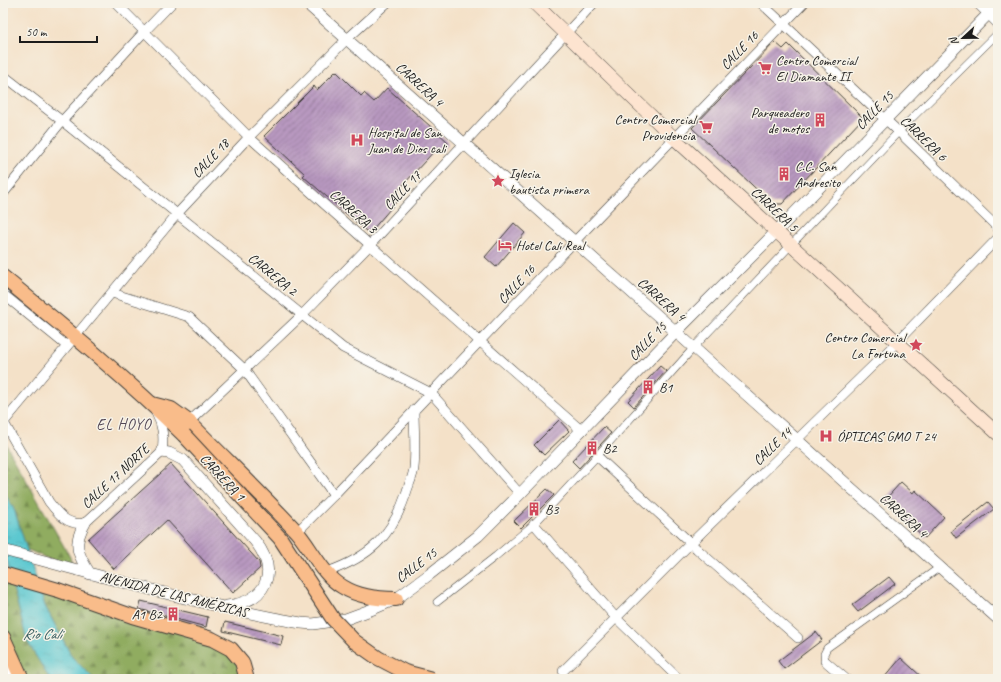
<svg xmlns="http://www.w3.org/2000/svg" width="1001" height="682" viewBox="0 0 1001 682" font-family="Caveat,sans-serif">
<defs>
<pattern id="forest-firs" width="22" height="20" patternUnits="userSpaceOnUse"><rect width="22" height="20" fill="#90ac60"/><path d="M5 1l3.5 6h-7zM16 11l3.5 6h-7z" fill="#758b4e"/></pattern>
<pattern id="water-ripples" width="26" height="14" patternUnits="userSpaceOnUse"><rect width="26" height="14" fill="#5bc8d0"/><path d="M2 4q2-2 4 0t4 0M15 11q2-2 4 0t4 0" fill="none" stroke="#4fabb2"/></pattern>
<pattern id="building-hatch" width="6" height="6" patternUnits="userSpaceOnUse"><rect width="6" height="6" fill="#b898c0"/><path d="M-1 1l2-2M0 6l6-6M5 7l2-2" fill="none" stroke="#957b9b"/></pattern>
</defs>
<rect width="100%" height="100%" fill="#f7f3e8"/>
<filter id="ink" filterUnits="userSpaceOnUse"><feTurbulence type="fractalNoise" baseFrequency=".025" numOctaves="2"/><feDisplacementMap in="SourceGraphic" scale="8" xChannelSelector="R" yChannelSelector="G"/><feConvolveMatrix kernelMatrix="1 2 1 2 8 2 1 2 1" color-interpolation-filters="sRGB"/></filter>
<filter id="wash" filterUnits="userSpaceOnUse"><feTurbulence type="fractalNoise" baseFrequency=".012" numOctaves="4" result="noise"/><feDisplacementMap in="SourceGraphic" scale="16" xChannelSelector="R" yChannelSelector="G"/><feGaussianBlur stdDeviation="0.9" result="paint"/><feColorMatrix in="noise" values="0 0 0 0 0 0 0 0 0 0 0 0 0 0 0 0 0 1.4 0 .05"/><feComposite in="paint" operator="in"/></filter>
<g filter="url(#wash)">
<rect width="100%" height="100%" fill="#f4e1c8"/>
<g fill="url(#forest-firs)" stroke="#56643e">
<polygon points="3,439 70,557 75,570 64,566 26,549 14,509 3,491"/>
<polygon points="3,574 10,576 49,678 52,679 22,679 3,637"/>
<polygon points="37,583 231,649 246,679 94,679 72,657 45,606"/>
</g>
<polygon fill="url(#water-ripples)" stroke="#3c7276" points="3,491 14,509 45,606 72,657 94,679 52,679 49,678 27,641 10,576 3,544"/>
<g id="blocks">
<g fill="url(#building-hatch)">
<polygon points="775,42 783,49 788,44 863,118 782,204 772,204 692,128"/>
<polygon points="336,71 361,96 364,93 374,102 387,88 447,141 448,144 442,152 437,148 392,197 397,201 372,230 369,231 366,231 303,176 305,174 264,136 314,86 317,90"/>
<polygon points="514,223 525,233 496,267 485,257"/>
<polygon points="660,366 666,371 634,407 628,401"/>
<polygon points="559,420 569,431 544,455 534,445"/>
<polygon points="604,427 611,433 579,468 572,461"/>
<polygon points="171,464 259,562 260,568 233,593 167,520 114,569 88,539"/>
<polygon points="901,482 913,493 915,490 944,517 925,538 891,507 892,506 885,500"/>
<polygon points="547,489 554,495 521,528 514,521"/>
<polygon points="988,502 994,509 956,538 951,531"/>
<polygon points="889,577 895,584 858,612 852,605"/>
<polygon points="141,601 208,617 206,627 139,609"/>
<polygon points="225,622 283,636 281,645 223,631"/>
<polygon points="816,632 822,640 784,669 778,661"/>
<polygon points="901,658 924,679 883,679"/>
</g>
</g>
</g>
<g filter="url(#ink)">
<use href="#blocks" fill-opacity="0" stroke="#3c3a36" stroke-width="1"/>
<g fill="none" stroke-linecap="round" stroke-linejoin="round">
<g stroke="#3c3a36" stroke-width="8">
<g id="pedestrian">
<polyline points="437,602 496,556 534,524 597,456 697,344 903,127 998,33"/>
<polyline points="825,661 824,654 827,648 940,567"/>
</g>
</g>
<g stroke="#3c3a36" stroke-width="10">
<g id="minor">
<polyline points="116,3 249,137 370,245 582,431"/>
<polyline points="761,3 899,132 998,228"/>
<polyline points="977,3 998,24"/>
<polyline points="3,75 62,121 343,348 431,393 520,494"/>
<polyline points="3,194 62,121 144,32 172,3"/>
<polyline points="112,293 189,317 244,369 334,495"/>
<polyline points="3,294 67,346"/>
<path d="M3,421L49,502C59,515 68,526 85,523L162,452C164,437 163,426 156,413"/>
<polyline points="4,422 177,214 249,137 347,39 387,3"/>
<polyline points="189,422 301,316 370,245 594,3"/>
<polyline points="597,456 697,549 798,638"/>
<polyline points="534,524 617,619 679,679"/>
<polyline points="297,532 334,495 574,242 804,3"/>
<path d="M327,572C369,557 391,538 406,494C408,486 413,477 414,468C416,449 414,429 414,410"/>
<polyline points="825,661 846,679"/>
<polyline points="563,671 691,543 894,345 998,238"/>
</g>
</g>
<g stroke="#3c3a36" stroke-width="12">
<g id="tertiary">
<path d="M306,3C538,207 767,414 998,619"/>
<path d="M162,452L169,453L183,460L255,541C280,573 266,601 227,606"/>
<path d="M85,523C72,544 78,555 90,574"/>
<path d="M3,550C102,576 200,605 301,623L313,624L346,619L373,609L396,599L430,574L478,536L520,494L676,332L773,235L998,4"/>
<polyline points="3,673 17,669"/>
</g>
</g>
<g stroke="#3c3a36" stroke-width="14">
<polyline id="secondary" points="534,3 674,138 998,434"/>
</g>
<g stroke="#3c3a36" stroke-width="16">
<g id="primary">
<path d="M3,277C65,328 127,379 184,435"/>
<path d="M152,404L171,409L189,422C224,458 261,493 296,531C311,548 323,576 343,587C359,597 377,599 396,599"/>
<polyline points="3,574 58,590 132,616 212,639 231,649 242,662 246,676 246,679"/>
<polyline points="3,637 22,679"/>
</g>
</g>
<use href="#pedestrian" stroke="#fff" stroke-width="7"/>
<use href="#minor" stroke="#fff" stroke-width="9"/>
<use href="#tertiary" stroke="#fff" stroke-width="11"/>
<use href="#secondary" stroke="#fde4d0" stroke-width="13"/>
<use href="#primary" stroke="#f9bc8a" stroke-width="14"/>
<g stroke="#3c3a36" stroke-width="16" stroke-linecap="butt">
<polyline id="primary-bridge" points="184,435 280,538 333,619 354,641 378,658 405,672 432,679"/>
</g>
<use href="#primary-bridge" stroke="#f9bc8a" stroke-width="14"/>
</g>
</g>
<defs>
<g id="supermarket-bare" transform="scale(1.08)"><path d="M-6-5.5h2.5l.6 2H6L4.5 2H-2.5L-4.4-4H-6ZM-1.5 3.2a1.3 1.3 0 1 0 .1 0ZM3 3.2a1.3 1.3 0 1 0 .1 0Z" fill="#d1495b" stroke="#f7f3e8" stroke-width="2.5" paint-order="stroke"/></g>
<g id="building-bare" transform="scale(1.08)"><path d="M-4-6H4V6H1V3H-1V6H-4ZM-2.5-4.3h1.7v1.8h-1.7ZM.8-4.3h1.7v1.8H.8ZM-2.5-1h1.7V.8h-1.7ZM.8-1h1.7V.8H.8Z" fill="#d1495b" stroke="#f7f3e8" stroke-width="2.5" paint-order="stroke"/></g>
<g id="hospital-bare" transform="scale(1.08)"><path d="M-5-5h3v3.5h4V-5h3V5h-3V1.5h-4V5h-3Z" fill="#d1495b" stroke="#f7f3e8" stroke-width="2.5" paint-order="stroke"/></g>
<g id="sight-bare" transform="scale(1.08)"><path d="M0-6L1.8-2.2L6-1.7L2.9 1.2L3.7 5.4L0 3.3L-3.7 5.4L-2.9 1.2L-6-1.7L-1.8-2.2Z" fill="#d1495b" stroke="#f7f3e8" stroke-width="2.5" paint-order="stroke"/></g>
<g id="hotel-bare" transform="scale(1.08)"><path d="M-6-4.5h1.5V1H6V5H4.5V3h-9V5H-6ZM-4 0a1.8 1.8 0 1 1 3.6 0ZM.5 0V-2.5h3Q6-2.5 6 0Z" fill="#d1495b" stroke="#f7f3e8" stroke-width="2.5" paint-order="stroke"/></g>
</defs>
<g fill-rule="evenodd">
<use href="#supermarket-bare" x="765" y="68"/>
<use href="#building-bare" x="820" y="120"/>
<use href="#supermarket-bare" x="706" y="127"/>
<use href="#hospital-bare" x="357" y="140"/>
<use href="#building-bare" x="784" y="174"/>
<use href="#sight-bare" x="498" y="181"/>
<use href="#hotel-bare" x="505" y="245"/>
<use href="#sight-bare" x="916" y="345"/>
<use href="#building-bare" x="648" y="387"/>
<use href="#hospital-bare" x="826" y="436"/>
<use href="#building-bare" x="592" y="448"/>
<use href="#building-bare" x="534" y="509"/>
<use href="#building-bare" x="173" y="614"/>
</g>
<g text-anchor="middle" stroke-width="3" stroke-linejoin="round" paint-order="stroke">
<g font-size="14" fill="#1c1c1c" stroke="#f7f3e8">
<text transform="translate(739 50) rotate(-46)" y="5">CALLE 16</text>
<text transform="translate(420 84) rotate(42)" y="5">CARRERA 4</text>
<text transform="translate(874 110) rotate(-46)" y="5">CALLE 15</text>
<text transform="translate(924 138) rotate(44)" y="5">CARRERA 6</text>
<text transform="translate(210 158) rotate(-47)" y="5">CALLE 18</text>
<text transform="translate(402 190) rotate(-47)" y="5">CALLE 17</text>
<text transform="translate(775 209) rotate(43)" y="5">CARRERA 5</text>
<text transform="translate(354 211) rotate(42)" y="5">CARRERA 3</text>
<text transform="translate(273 274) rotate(39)" y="5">CARRERA 2</text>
<text transform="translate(516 284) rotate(-47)" y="5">CALLE 16</text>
<text transform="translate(662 299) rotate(41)" y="5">CARRERA 4</text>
<text transform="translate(647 341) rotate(-46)" y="5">CALLE 15</text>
<text transform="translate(772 446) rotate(-44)" y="5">CALLE 14</text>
<text transform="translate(115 476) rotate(-43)" y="5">CALLE 17 NORTE</text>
<text transform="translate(223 477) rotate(47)" y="5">CARRERA 1</text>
<text transform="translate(904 515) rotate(42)" y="5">CARRERA 4</text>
<text transform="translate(416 565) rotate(-37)" y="5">CALLE 15</text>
<text transform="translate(174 594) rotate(14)" y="5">AVENIDA DE LAS AMÉRICAS</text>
</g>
<g font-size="14" fill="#1c1c1c" stroke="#f7f3e8" text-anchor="start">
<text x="776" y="65">Centro Comercial<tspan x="776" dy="16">El Diamante II</tspan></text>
<text x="809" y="117" text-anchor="end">Parqueadero<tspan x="809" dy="16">de motos</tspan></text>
<text x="695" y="124" text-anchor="end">Centro Comercial<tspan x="695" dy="16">Providencia</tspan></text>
<text x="368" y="137">Hospital de San<tspan x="368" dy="16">Juan de Dios cali</tspan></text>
<text x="795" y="171">C.C. San<tspan x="795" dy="16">Andresito</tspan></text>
<text x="509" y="178">Iglesia<tspan x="509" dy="16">bautista primera</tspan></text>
<text x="516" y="250">Hotel Cali Real</text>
<text x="905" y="342" text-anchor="end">Centro Comercial<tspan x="905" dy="16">La Fortuna</tspan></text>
<text x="659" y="392">B1</text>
<text x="837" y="441">ÓPTICAS GMO T 24</text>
<text x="603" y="453">B2</text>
<text x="545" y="514">B3</text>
<text x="162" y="619" text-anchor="end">A1 B2</text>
</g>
<g font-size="15" letter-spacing="1" fill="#534755" stroke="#f7f3e8">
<text x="124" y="429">EL HOYO</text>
</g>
<g font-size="15" font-style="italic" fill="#32585b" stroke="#f7f3e8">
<text x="42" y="639">Rio Cali</text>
</g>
</g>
<rect width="1001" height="682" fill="none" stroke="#f7f3e8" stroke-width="16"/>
<g transform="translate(963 38) rotate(248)" stroke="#f7f3e8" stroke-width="3" paint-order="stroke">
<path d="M0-3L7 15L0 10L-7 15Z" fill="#1c1c1c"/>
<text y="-6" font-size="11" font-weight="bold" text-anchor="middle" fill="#1c1c1c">N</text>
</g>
<path d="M20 36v6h77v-6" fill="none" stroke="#1c1c1c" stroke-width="2"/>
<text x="26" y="36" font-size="12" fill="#1c1c1c" stroke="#f7f3e8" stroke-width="3" paint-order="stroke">50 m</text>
</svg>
